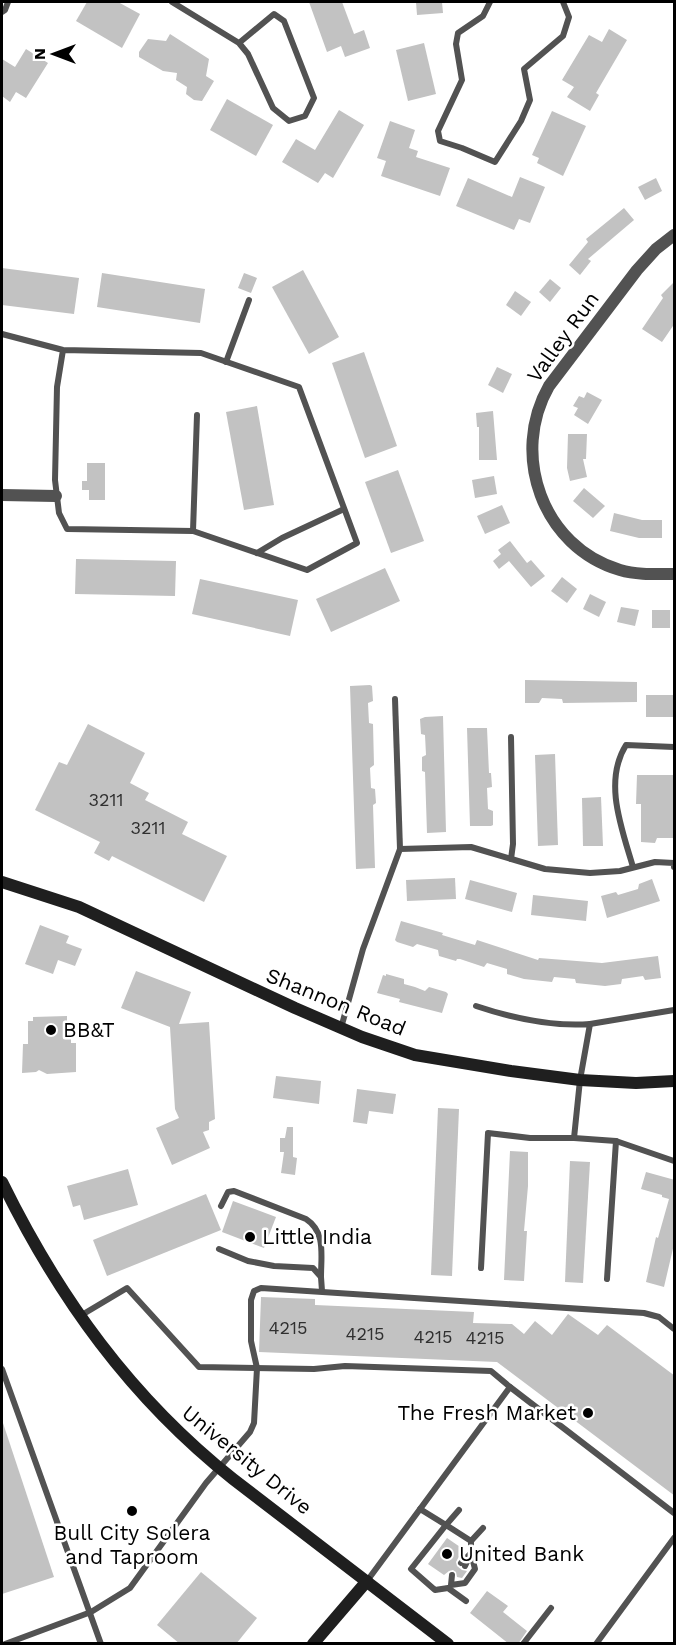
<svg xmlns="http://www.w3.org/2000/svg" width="676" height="1645" viewBox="0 0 676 1645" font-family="'Work Sans',sans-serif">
<rect width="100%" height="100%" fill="#fff"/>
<g fill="#c2c2c2">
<polygon points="87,2 118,2 140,14 122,48 76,21"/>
<polygon points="309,2 342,2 354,34 364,30 370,48 345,57 341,46 327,52"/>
<polygon points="416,2 442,2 443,13 417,15"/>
<polygon points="609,29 627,40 596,93 599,95 590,111 567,97 574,87 562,80 589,35 602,42"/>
<polygon points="170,34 209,59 206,76 214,81 202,101 194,100 186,94 187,87 176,80 177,73 163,71 139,57 139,52 148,39 166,41"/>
<polygon points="424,43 436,94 408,101 396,50"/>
<polygon points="26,49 48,63 26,98 16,92 10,102 2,96 2,59 15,67"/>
<polygon points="227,99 273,125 256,156 210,130"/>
<polygon points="339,110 364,125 333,178 325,173 318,183 282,162 296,139 315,150"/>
<polygon points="552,111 586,126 563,176 537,163 539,158 532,155"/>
<polygon points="390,121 415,130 409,148 418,151 416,157 450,168 440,196 381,176 386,161 377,158"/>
<polygon points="520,177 545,187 530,223 519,219 514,230 456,206 468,178 512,197"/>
<polygon points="656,178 662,191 645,200 638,187"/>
<polygon points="624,208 634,220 588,259 591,261 580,275 569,265 588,242 586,239"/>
<polygon points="2,268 79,278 74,314 2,305"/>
<polygon points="303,270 339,337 309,354 272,287"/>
<polygon points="102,273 205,289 200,323 97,307"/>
<polygon points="244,273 257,278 251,293 238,288"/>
<polygon points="550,279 561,288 550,302 539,292"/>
<polygon points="675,281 675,323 662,342 642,329 663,298 661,295"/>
<polygon points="515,291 531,302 521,316 506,305"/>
<polygon points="364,352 397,446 365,458 332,363"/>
<polygon points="497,367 512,374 503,393 488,385"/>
<polygon points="587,392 602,400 588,424 574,415 578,408 573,406 579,396 584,398"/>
<polygon points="257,406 274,505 244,510 226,412"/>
<polygon points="493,411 497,460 479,460 479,427 477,427 476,413"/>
<polygon points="568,434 587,434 586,459 583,459 587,477 570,481 567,468"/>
<polygon points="87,463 105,463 105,500 89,500 89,490 82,490 82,481 87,481"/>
<polygon points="398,470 424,541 391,553 365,482"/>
<polygon points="494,476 497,494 475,498 472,480"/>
<polygon points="584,488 605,506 593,518 573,501"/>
<polygon points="502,505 510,523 485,534 477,516"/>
<polygon points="614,513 642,520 662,520 662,538 639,538 610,531"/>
<polygon points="510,541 527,563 531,560 545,576 531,587 509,561 499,569 493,561 501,554 498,550"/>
<polygon points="76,559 176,561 175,596 75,594"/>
<polygon points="385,568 400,601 331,632 316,599"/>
<polygon points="562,577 577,589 567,603 551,591"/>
<polygon points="200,579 298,600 290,636 192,614"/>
<polygon points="590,594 606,602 599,617 583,609"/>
<polygon points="621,607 639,610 635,626 617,622"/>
<rect x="652" y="610" width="18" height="18"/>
<polygon points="525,680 637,682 637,702 563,703 562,699 542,698 539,703 525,703"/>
<polygon points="370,685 372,686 373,701 368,703 369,723 373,724 374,765 370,768 371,788 375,789 376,803 373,805 375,868 356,869 350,686"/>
<rect x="646" y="695" width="29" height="22"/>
<polygon points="443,716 446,832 427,833 425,772 422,771 422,757 426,755 425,735 421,734 420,719 425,717"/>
<polygon points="88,724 145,753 130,783 149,793 145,800 188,822 182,834 227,856 204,902 112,856 109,861 94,853 100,842 35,810 59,762 67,765"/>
<polygon points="467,728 487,728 489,773 491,773 492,787 487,788 488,809 493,811 493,825 491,826 470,826"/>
<polygon points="555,754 558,845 538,846 535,755"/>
<polygon points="637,775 675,775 675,838 657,838 655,843 641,842 641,804 636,804"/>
<polygon points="601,797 603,846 583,846 582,798"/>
<polygon points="455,878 456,899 407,901 406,880"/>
<polygon points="652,879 660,901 607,918 601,896 616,892 618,895 638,889 639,884"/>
<polygon points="470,880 517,893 512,912 465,899"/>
<polygon points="533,895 588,901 586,921 531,915"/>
<polygon points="401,921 443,933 442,935 475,945 477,940 538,960 539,958 602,963 658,956 661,978 645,980 643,976 622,979 621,984 605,986 576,983 575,979 554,977 552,982 524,979 507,974 507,969 487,963 484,967 460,959 457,959 456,961 439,956 438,950 417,944 413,947 397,942 395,940"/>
<polygon points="40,925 69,936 66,943 82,949 75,966 58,960 53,974 25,964"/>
<polygon points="136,971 191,992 179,1024 209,1022 215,1119 209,1122 209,1130 203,1132 210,1148 172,1165 156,1128 179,1118 175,1109 170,1027 121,1008"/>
<polygon points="386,974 404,979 404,984 415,987 425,991 429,987 446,992 448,994 442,1013 399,1002 400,999 377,993 383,975 386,976"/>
<polygon points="67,1016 67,1022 71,1022 71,1043 76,1043 76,1072 47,1074 39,1070 36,1072 22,1073 23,1044 28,1044 28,1021 33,1021 33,1017"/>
<polygon points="276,1076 321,1081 319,1104 273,1098"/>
<polygon points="357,1089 396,1094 393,1114 369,1111 367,1124 353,1122"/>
<polygon points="438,1108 459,1109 452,1276 431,1275"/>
<polygon points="287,1127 293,1127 293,1157 297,1158 295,1175 281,1173 284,1152 280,1152 280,1138 285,1138"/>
<polygon points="510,1151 528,1152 528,1186 524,1231 527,1231 524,1281 504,1280"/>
<polygon points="570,1161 590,1162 583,1283 565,1282"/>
<polygon points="128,1169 138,1205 84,1220 80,1205 73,1207 67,1186"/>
<polygon points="646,1172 675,1180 675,1240 664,1287 646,1282 656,1237 658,1238 669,1199 662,1197 662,1195 641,1189"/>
<polygon points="206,1194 221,1230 107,1276 93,1240"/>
<polygon points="233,1201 276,1217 264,1248 222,1232"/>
<polygon points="261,1297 315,1299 315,1305 474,1312 473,1323 512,1324 524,1334 535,1321 552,1335 568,1314 598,1335 607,1325 675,1376 675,1496 497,1362 259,1352"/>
<polygon points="2,1423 3,1423 54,1577 2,1594"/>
<polygon points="447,1538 463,1549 456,1562 457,1566 462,1570 467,1571 462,1578 457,1577 456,1572 453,1570 449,1571 444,1575 428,1564"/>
<polygon points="201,1572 257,1618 236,1644 180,1644 157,1625"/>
<polygon points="487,1591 508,1606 503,1612 527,1631 518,1644 509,1644 470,1613"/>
</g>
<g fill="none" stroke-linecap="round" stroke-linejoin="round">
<g stroke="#525252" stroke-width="6">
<polyline points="172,2 239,43 248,54 273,108 289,121 305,116 314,98 284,21 274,14 239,43"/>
<polyline points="490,2 483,16 458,33 456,44 462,80 438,131 440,141 462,148 495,162 521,121 530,100 524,69 563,36 569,17 563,2"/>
<polyline points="2,12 5,10 8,2"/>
<polyline points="2,334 63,350 201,353 299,387 357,543 307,570 193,531 67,529 59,513 55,480 57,387 63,350"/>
<polyline points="226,362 249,300"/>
<polyline points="193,531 197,415"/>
<polyline points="257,553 282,538 344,509"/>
<polyline points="395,699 400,849"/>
<polyline points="511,737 513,844 511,859"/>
<path d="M633,867C622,829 603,782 626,745L674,747"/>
<path d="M476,1006C512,1018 551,1027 590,1024L580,1080L574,1138"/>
<polyline points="590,1024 674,1010"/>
<polyline points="341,1028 363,949 400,849 471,847 545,869 590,873 620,871 655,862 674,863 674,867"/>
<path d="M221,1206L228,1192L234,1191L306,1219C326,1232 321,1255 321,1277"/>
<polyline points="219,1249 248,1261 274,1266 313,1268 321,1277 322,1291"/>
<polyline points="481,1268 488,1133 530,1138 574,1138 616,1141 674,1161"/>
<polyline points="607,1279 616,1141"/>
<polyline points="80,1316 127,1288 199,1367 314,1369 345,1366 491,1371 510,1387"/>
<polyline points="2,1369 101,1644"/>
<polyline points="420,1509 446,1525 459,1510"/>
<polyline points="465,1566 471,1553 471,1541"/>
<polyline points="452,1575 451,1585 465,1583 475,1569 471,1553 461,1563"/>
<polyline points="367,1581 510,1387 674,1513"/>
<polyline points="466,1601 448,1588 435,1590 411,1569 446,1525 471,1541 483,1528"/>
<polyline points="5,1644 91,1612 130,1588 206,1483 250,1432 254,1423 257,1368 251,1341 251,1300 254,1291 261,1288 644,1313 659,1317 674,1329"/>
<polyline points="523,1644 551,1608"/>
<polyline points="596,1644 674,1538"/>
</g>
<g stroke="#525252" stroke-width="12">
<path d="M674,235L656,249L637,270L549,386C510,454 542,547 620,570C637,575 656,574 674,574"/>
<polyline points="2,495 56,496"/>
</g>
<g stroke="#1f1f1f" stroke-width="12">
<polyline points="2,882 79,907 295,1008 362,1037 415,1055 511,1071 580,1080 636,1083 674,1081"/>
<path d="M2,1182C59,1298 131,1398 233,1479L448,1644"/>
<polyline points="313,1644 367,1581"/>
</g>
</g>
<g fill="#000" stroke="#fff" stroke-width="2">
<circle cx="51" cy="1030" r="6"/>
<circle cx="250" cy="1237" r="6"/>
<circle cx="588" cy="1413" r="6"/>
<circle cx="132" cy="1511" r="6"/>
<circle cx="447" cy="1554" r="6"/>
</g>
<g text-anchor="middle" stroke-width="5" stroke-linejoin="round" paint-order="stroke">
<g font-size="18" fill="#303030">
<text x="106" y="806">3211</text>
<text x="148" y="834">3211</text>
<text x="288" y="1334">4215</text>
<text x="365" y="1340">4215</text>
<text x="433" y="1343">4215</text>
<text x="485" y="1344">4215</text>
</g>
<g font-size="21" fill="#000" stroke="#fff">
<text transform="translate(563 337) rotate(-54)" y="7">Valley Run</text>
<text transform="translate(336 1002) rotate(22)" y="7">Shannon Road</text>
<text transform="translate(247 1460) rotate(39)" y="7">University Drive</text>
</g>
<g font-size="21" fill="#000" stroke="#fff" text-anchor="start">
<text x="63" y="1037">BB&amp;T</text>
<text x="262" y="1244">Little India</text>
<text x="576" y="1420" text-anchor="end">The Fresh Market</text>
<text x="132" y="1540" text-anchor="middle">Bull City Solera<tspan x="132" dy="24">and Taproom</tspan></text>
<text x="459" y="1561">United Bank</text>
</g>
</g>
<rect width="676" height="1645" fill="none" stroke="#000000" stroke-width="6"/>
<g transform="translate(54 54) rotate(270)" stroke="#ffffff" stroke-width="4.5" paint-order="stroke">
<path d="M0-4.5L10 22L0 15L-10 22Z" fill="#000000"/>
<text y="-9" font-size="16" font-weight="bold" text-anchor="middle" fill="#000000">N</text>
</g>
</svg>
